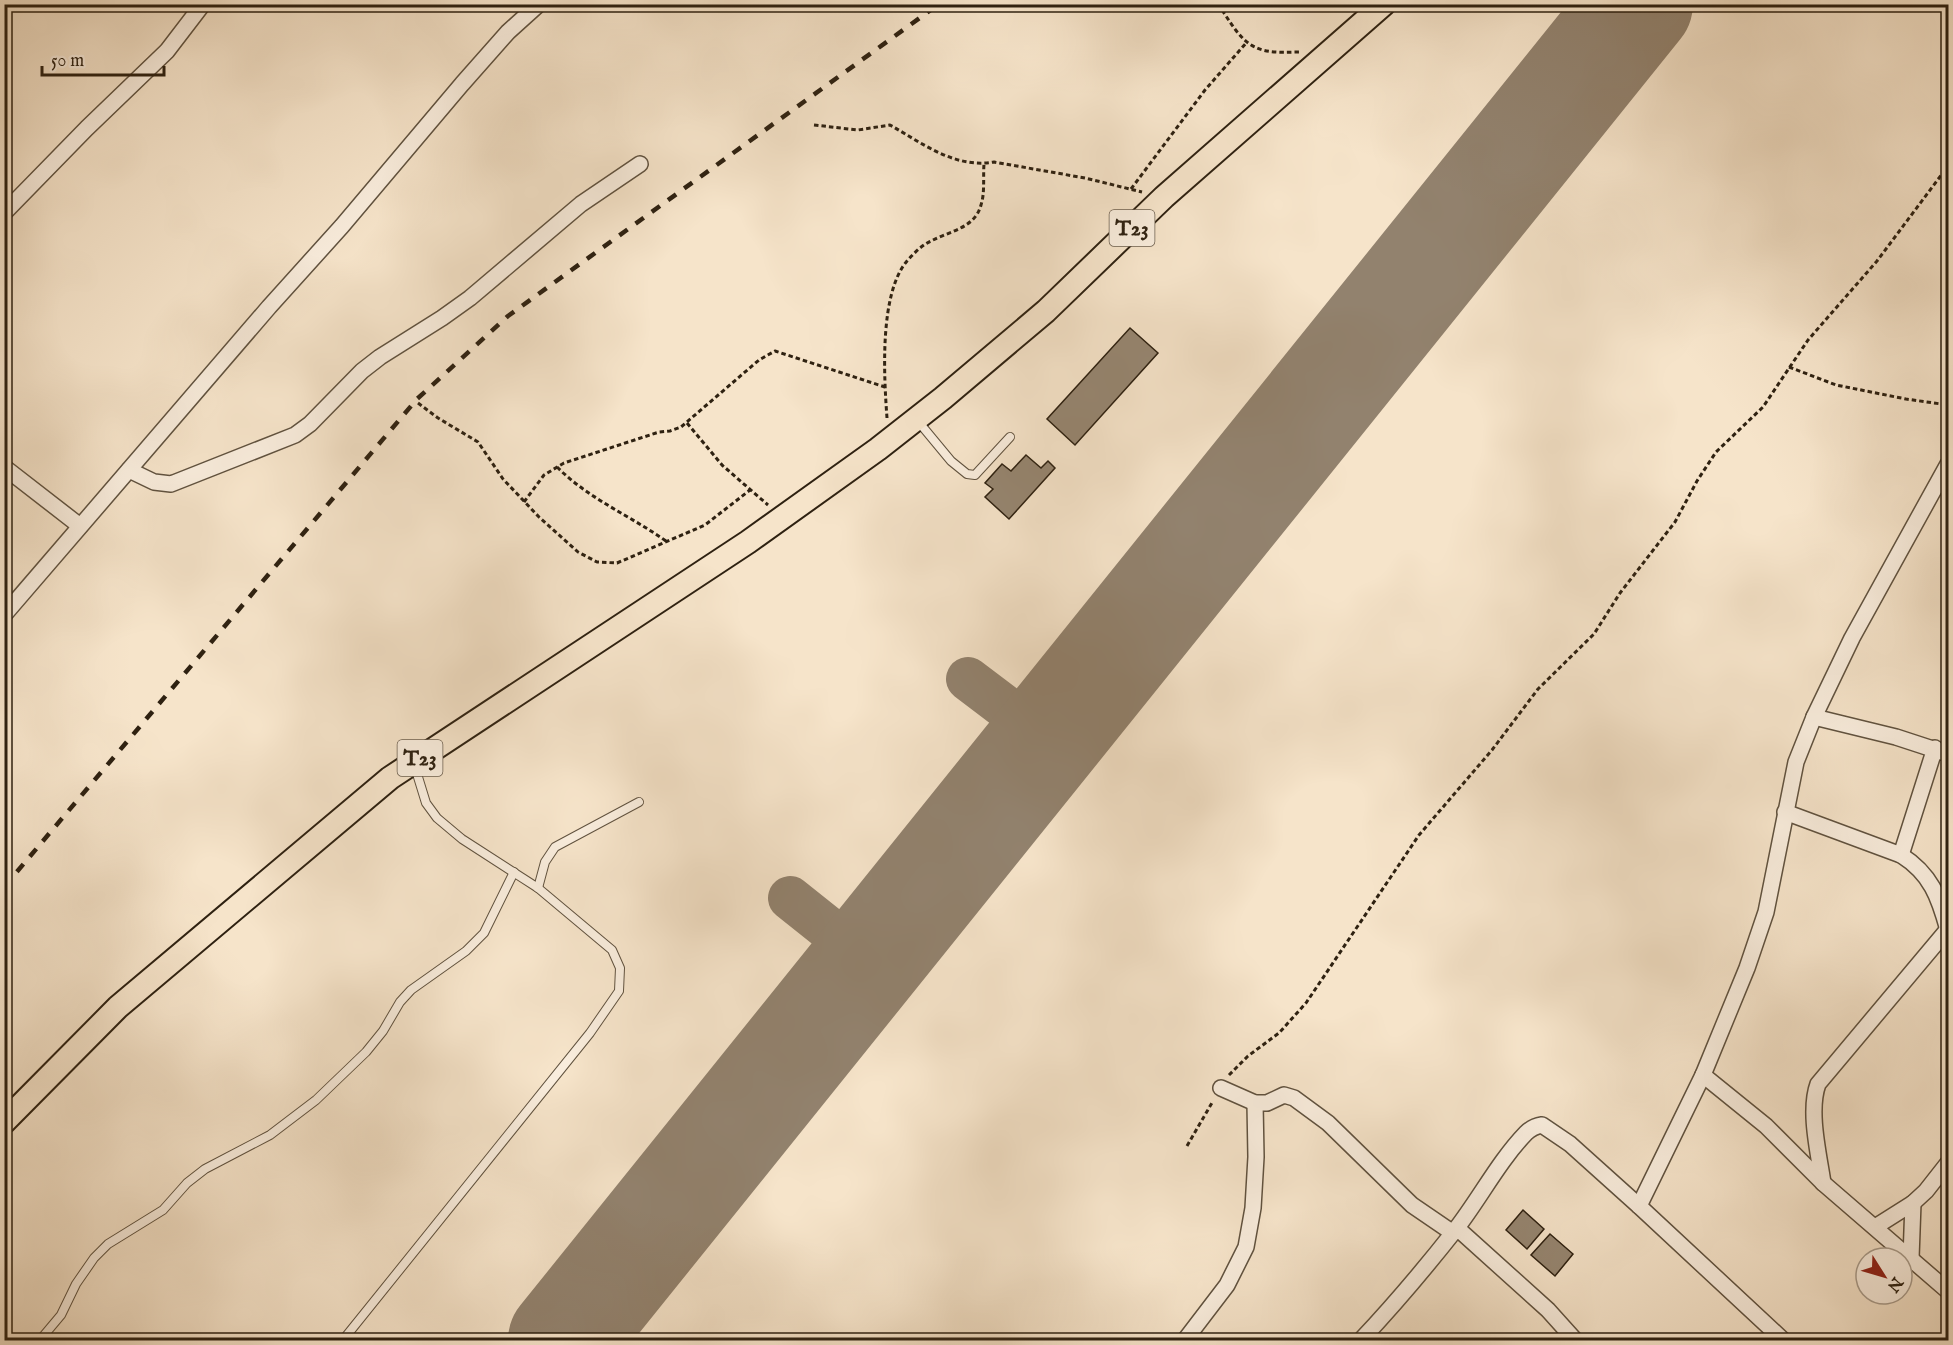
<svg xmlns="http://www.w3.org/2000/svg" width="1953" height="1345" viewBox="0 0 1953 1345" font-family="'IM FELL English',serif">
<rect width="100%" height="100%" fill="#f6e4ca"/>
<filter id="stains"><feTurbulence type="fractalNoise" baseFrequency=".00333" numOctaves="4"/><feColorMatrix values="0 0 0 0 .2 0 0 0 0 .09 0 0 0 0 .02 0 0 0 .5 -.17"/></filter>
<radialGradient id="worn" r=".72"><stop offset=".6" stop-color="#630" stop-opacity="0"/><stop offset="1" stop-color="#630" stop-opacity=".3"/></radialGradient>
<g fill="none" stroke-linecap="round" stroke-linejoin="round">
<g stroke="#92826e" stroke-width="44">
<polyline points="968,679 1047,739"/>
<polyline points="790,898 869,961"/>
</g>
<polyline stroke="#92826e" stroke-width="110" points="563,1340 1638,4"/>
</g>
<g fill="#968671" stroke="#2e2111" stroke-width="1.5">
<polygon points="1130,328 1158,353 1075,445 1047,419"/>
<polygon points="1026,455 1041,468 1048,461 1055,468 1009,519 985,497 993,489 985,483 1002,464 1011,471"/>
<polygon points="1523,1210 1544,1229 1527,1249 1506,1230"/>
<polygon points="1550,1234 1573,1254 1555,1276 1531,1255"/>
</g>
<g fill="none" stroke-linecap="round" stroke-linejoin="round">
<g stroke="#60523f" stroke-width="10">
<g id="service">
<polyline points="917,420 951,461 967,474 975,475 1010,437"/>
<polyline points="538,888 545,862 555,847 639,802"/>
<polyline points="40,1340 61,1315 76,1284 94,1258 108,1244 163,1210 187,1183 205,1169 270,1135 316,1100 366,1052 383,1031 400,1002 411,990 466,951 484,933 514,872"/>
<polyline points="343,1340 590,1033 619,991 620,968 612,950 538,888 462,839 437,818 426,803 414,764"/>
</g>
</g>
<g stroke="#60523f" stroke-width="18">
<g id="minor">
<polyline points="4,213 87,128 167,51 203,4"/>
<polyline points="4,467 80,526"/>
<polyline points="129,470 154,482 171,484 295,435 310,424 362,371 380,357 442,318 470,298 581,204 640,164"/>
<polyline points="4,615 269,307 342,226 462,84 508,32 539,4"/>
<polyline points="1814,717 1896,737 1948,754"/>
<path d="M1785,812L1901,855C1931,874 1939,897 1948,930"/>
<polyline points="1901,855 1935,748"/>
<polyline points="1703,1075 1766,1126 1823,1183 1948,1291"/>
<polyline points="1221,1088 1255,1103 1267,1103 1284,1095 1294,1098 1328,1123 1412,1205 1453,1233"/>
<path d="M1823,1183C1819,1155 1808,1111 1818,1084L1948,929"/>
<polyline points="1639,1206 1703,1075 1747,968 1766,912 1796,762 1814,717 1852,638 1948,464"/>
<polyline points="1875,1227 1913,1203 1926,1191 1948,1163"/>
<polyline points="1457,1228 1548,1310 1575,1340"/>
<polyline points="1911,1258 1913,1203"/>
<polyline points="1185,1340 1227,1285 1246,1247 1253,1208 1256,1157 1255,1103"/>
<path d="M1361,1340C1394,1305 1426,1267 1456,1229C1480,1198 1499,1161 1526,1133C1531,1128 1536,1126 1542,1125L1570,1144L1639,1206L1783,1340"/>
</g>
</g>
<g stroke="#2e2111" stroke-width="26">
<polyline id="primary" points="4,1122 118,1007 390,778 748,542 878,449 943,398 1046,311 1164,197 1384,4"/>
</g>
<g stroke="#2e2111" stroke-width="3" stroke-dasharray="4.5 3" stroke-linecap="butt">
<path d="M1218,4C1228,18 1239,40 1255,47C1268,54 1287,52 1301,52"/>
<path d="M814,125L858,130L890,125C922,143 955,169 994,162L1085,178L1142,192"/>
<polyline points="1131,189 1205,90 1247,42"/>
<polyline points="1789,367 1836,385 1906,399 1948,405"/>
<polyline points="418,403 438,418 478,442 503,479 539,517 578,552 597,562 617,563 705,525 750,490"/>
<path d="M887,418C884,377 879,294 907,261C914,253 922,245 931,241C950,231 975,228 981,205C985,193 983,177 984,164"/>
<polyline points="687,423 722,465 768,505"/>
<path d="M557,467C589,499 629,515 666,541"/>
<polyline points="524,502 544,475 564,463 659,432 670,431 681,427 759,360 775,351 885,387"/>
<polyline points="1229,1075 1248,1056 1279,1033 1306,1003 1419,835 1492,750 1538,689 1594,634 1620,593 1675,522 1697,481 1716,452 1763,407 1808,340 1877,261 1948,166"/>
<polyline points="1187,1146 1213,1101"/>
</g>
<use href="#service" stroke="#f9eddd" stroke-width="8"/>
<use href="#minor" stroke="#f9eddd" stroke-width="15"/>
<use href="#primary" stroke="#f6e4ca" stroke-width="22"/>
<polyline stroke="#2e2111" stroke-width="4.5" stroke-dasharray="10 10" stroke-linecap="butt" points="4,887 417,399 508,316 939,4"/>
</g>
<g text-anchor="middle" stroke-width="4.5" stroke-linejoin="round" paint-order="stroke">
<g fill="#f9eddd" stroke="#6b5e4e" stroke-width="1.5">
<rect x="1109.5" y="210" width="45" height="36" rx="4.5"/>
<rect x="397.5" y="740" width="45" height="36" rx="4.5"/>
</g>
<g font-size="21" font-weight="bold" fill="#2e2111">
<text x="1132" y="235">T23</text>
<text x="420" y="765">T23</text>
</g>
</g>
<rect width="1953" height="1345" fill="none" stroke="#f6e4ca" stroke-width="24"/>
<rect x="6" y="6" width="1941" height="1333" fill="none" stroke="#2e2111" stroke-width="3"/>
<rect x="12" y="12" width="1929" height="1321" fill="none" stroke="#2e2111" stroke-width="1.5"/>
<g transform="translate(1884 1276) rotate(127)"><circle r="28" fill="#f9eddd" stroke="#a89b8b" stroke-width="1.5"/>
<path d="M0-4.5L10 22L0 15L-10 22Z" fill="#8f2418"/>
<text y="-9" font-size="16" font-weight="bold" text-anchor="middle" fill="#2e2111">N</text>
</g>
<path d="M42 66v9h122v-9" fill="none" stroke="#2e2111" stroke-width="3"/>
<text x="51" y="66" font-size="18" fill="#2e2111" stroke="#f9eddd" stroke-width="4.5" paint-order="stroke">50 m</text>
<rect width="100%" height="100%" filter="url(#stains)"/>
<rect width="100%" height="100%" fill="url(#worn)"/>
</svg>
